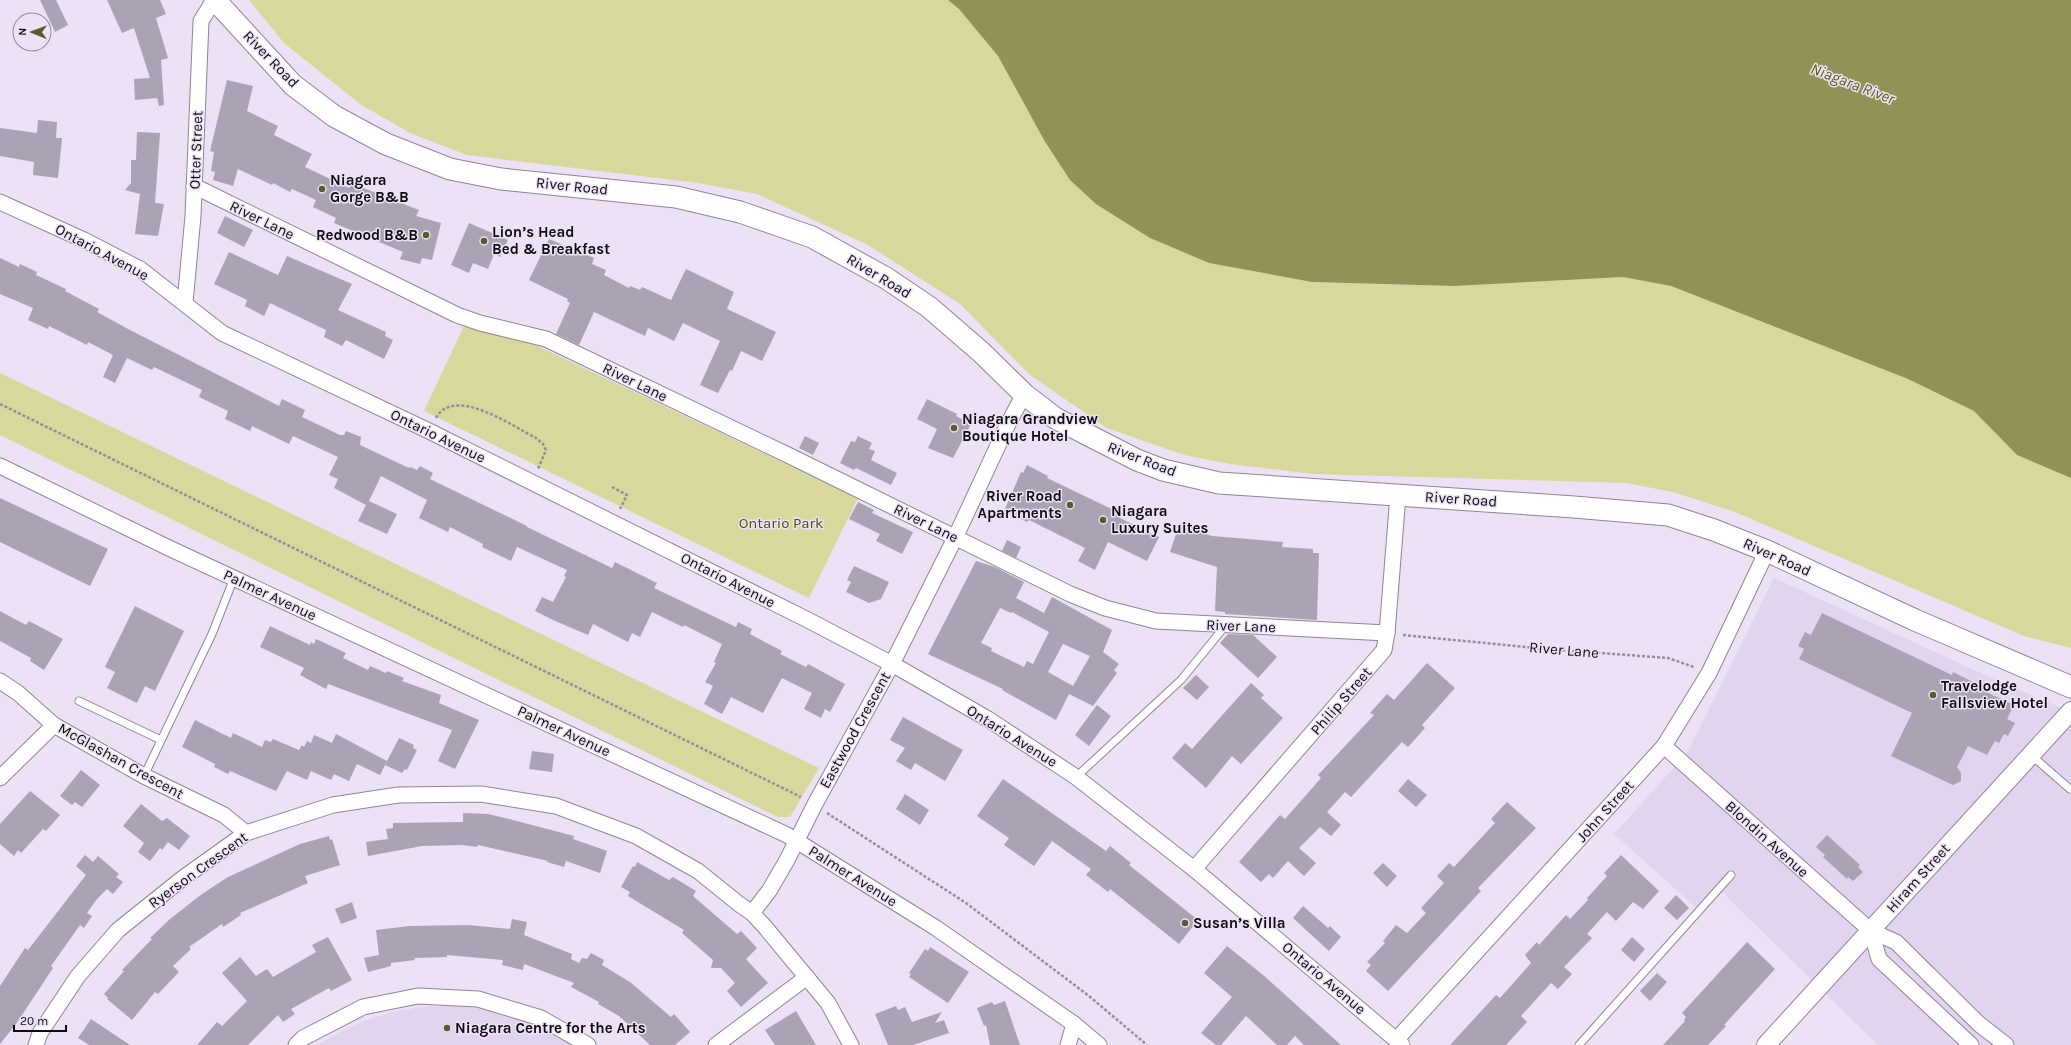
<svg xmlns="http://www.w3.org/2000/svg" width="2071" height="1045" viewBox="0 0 2071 1045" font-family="Karla,sans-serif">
<rect width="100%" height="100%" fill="#ece1f5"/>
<g fill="#e2d4ef">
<polygon points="1774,578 1987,676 2071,712 2071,1045 1878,1045 1722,892 1702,913 1614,834 1687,753"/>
<polygon points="451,1006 480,1008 509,1014 537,1024 576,1045 317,1045 338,1033 364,1021 392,1012 421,1007"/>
</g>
<g fill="#d8d89c">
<polygon points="249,0 948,0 959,9 998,56 1044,140 1150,238 1209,263 1312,282 1454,286 1623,277 1671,286 1908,379 1975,411 2017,455 2071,478 2071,648 2024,636 1735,512 1673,492 1626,483 1313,474 1230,464 1184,455 1107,428 1030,375 960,304 868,245 757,194 698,183 467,155 410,133 360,104 284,43"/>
<polygon points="464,326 531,343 858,498 809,598 424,411"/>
<polygon points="0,373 819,768 790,817 778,817 0,435"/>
</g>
<polygon fill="#939256" points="948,0 2071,0 2071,478 2017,455 1974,411 1908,379 1671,286 1623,277 1454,286 1312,282 1209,263 1150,238 1096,204 1070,180 1044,140 998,56 959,9"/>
<g fill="#aba2b4" fill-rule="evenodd">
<polygon points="40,0 56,0 68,25 55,32"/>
<polygon points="107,0 160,0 166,14 156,18 168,58 161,60 164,105 159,106 157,98 135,100 134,79 150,78 134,28 122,33"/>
<polygon points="227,80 253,86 247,111 278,126 274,135 312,154 305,167 349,188 351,183 401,203 419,210 416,216 441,223 432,260 422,258 420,264 400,259 403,252 334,223 336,218 313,207 316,200 292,189 290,192 273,183 272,185 238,169 233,186 213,180 215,172 211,171 214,152 210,151"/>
<polygon points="38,120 57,122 56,138 62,138 58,178 33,175 34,162 0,156 0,128 37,133"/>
<polygon points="137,132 160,133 155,203 164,204 158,236 135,234 140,194 125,190 131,183 131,160 136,160"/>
<polygon points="225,216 253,230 244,247 217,233"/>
<polygon points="469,223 508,240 500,257 494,254 488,269 473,263 469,273 451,265"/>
<polygon points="549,239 594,258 592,264 606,270 604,275 629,288 630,286 640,290 642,287 671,300 686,269 734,292 727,309 776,332 762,361 741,351 732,371 730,370 718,393 700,385 720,341 683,323 674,341 648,328 645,336 594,312 579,345 556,334 570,303 567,301 568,299 529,280"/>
<polygon points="229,252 278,275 287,256 352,284 338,310 386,332 385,336 393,340 384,359 346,340 342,346 324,337 326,330 270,303 264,316 245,306 247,300 214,284"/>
<polygon points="0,258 15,265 19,267 20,264 37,272 36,275 66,289 65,291 99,309 97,312 130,330 279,406 282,399 305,410 302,417 340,435 344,435 346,431 361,437 360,445 409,468 410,467 417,470 420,466 433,473 430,479 527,526 527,527 612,568 615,562 657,583 654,588 736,627 738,622 752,629 750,634 782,651 780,654 806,667 808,664 845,684 830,712 825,709 821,718 804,709 812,693 782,678 763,713 731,697 722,714 704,704 713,686 705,682 716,663 714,662 722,644 684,625 683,627 652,612 640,637 632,633 628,642 593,624 588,635 553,620 535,611 542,597 553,602 566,577 564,576 567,570 517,547 511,561 482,547 483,544 450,527 448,532 419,518 427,500 381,476 369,501 397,514 387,534 358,521 366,505 334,488 338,479 329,475 338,457 293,436 289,444 252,426 250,431 225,419 228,411 199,397 202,390 154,367 152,370 127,358 115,383 103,377 113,355 88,342 87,345 49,326 48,329 28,320 33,308 0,294"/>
<polygon points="927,399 957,414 956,416 971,424 953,458 928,448 937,429 917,419"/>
<polygon points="805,436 819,443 813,455 799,448"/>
<polygon points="858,436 872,443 869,449 875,451 871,460 897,473 891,485 856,468 854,470 840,463 851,441 855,442"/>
<polygon points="1027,465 1048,476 1047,478 1122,514 1120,518 1159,537 1147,561 1108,542 1095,570 1078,561 1085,548 1029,520 1027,522 1004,511 1021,472 1023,473"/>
<polygon points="0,498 108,549 90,586 0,542"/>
<polygon points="858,502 874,510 872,513 913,532 902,554 876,541 880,534 849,519"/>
<polygon points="1179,525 1212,536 1283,542 1282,547 1313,549 1313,553 1319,553 1317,620 1225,614 1225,612 1215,611 1217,567 1170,552"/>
<polygon points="1007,540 1021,547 1016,558 1002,551"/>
<path d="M976,561L995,567L1024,582L1016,598L1044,613L1052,597L1112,630L1103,652L1119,664L1114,670L1117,673L1093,706L1069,694L1056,720L1002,690L1003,689L928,654ZM1000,608L1011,613L1012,612L1049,632L1033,664L1027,661L1024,667L991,651L992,648L981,643ZM1063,644L1090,656L1073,686L1048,672Z"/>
<polygon points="854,566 889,582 881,599 869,603 846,592 851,582 847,580"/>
<polygon points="135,606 184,631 155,691 145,686 137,703 107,688 115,672 105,667"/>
<polygon points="0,611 26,625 29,621 63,639 44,670 30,661 31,658 0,641"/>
<polygon points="1822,613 1952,675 1953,672 1973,682 1971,685 2014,705 2007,719 2015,723 2008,736 2004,734 1999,743 1995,741 1987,755 1968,746 1957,767 1961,773 1961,781 1953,785 1891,756 1912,713 1799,659 1804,649 1798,646 1805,632 1811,635"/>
<polygon points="270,626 310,645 311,642 314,644 316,639 346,653 343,658 368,670 370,666 386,673 387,671 404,678 402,681 441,695 439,703 479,720 455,769 438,761 452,730 328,684 326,689 300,675 304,668 260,647"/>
<polygon points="1228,634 1253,635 1277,657 1258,678 1220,643"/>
<polygon points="1427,663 1455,688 1422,725 1425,728 1408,747 1402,742 1351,797 1345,792 1327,812 1341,825 1331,836 1320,827 1299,848 1316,863 1304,876 1288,861 1273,878 1269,874 1261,882 1239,862 1280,815 1285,819 1321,778 1318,775 1374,715 1370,713 1387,694 1394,700"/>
<polygon points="1196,675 1209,687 1197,700 1183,688"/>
<polygon points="1251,683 1264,695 1261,698 1283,718 1241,764 1232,756 1206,788 1172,758 1185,743 1192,749"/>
<polygon points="1097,705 1111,716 1089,746 1075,735"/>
<polygon points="903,717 963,750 945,781 915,763 911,770 896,761 905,748 890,740"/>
<polygon points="195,720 231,738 233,733 262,747 265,740 271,742 273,739 299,750 302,745 304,747 307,741 311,743 314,735 332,743 336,734 387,761 380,775 357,764 349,781 334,774 331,780 311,771 307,780 287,771 276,791 230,771 228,774 214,767 215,764 182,747"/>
<polygon points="399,738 414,745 413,748 417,750 407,770 405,769 402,773 385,765"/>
<polygon points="532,751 554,754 552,772 529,769"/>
<polygon points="81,770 100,785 82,807 75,802 72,805 60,796"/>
<polygon points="1003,779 1106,851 1110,846 1131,863 1129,865 1198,920 1179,944 1110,889 1108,892 1086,875 1091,869 1052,841 1034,866 1004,845 1009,838 977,816"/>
<polygon points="1408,779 1427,795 1416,807 1398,791"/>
<polygon points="30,791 60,815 46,831 43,829 21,853 18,850 14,856 0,844 0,824"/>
<polygon points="905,794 929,810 920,825 896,809"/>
<polygon points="1507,802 1536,828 1478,888 1481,891 1388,991 1366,971 1371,965 1367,962 1385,943 1383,941 1396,925 1407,933 1426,913 1421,908 1444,883 1437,876 1449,863 1454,867 1495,823 1491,819"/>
<polygon points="141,804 162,821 167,818 190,836 179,850 168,842 162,850 160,848 150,861 138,852 144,843 123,826"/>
<polygon points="463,813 488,814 509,819 574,836 573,839 607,851 600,873 566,861 564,867 547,862 548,861 478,845 477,847 462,845 422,846 368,856 366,842 388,839 386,829 393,828 393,823 463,822"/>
<polygon points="1827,835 1860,865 1858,867 1863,872 1853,881 1848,877 1847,879 1823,857 1825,855 1816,847"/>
<polygon points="329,836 330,840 332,839 340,865 305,876 308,883 240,913 241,915 223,927 222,924 189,947 191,949 173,966 179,972 158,994 155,992 132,1020 107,999 108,998 104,994 124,971 122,970 152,939 150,938 170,919 202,894 228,877 300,844"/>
<polygon points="85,855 93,862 98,856 119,874 116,877 123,882 113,894 107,889 97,899 87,913 92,916 84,928 80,925 51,966 53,968 16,1024 0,1044 0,986 25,948 28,950 86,875 76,866"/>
<polygon points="1621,855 1659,891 1643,909 1633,902 1616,921 1607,912 1587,934 1592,938 1564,967 1572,974 1558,989 1551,983 1521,1016 1527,1022 1506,1045 1450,1045 1496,995 1500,998 1531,963 1525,955 1537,942 1539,945 1566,915 1570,919 1588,900 1587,898 1607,876 1604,873"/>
<polygon points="637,862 669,880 673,877 696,891 693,896 737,934 741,931 757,948 746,959 768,983 741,1007 727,991 735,983 721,968 711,968 713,960 682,933 684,930 628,896 630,892 621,887 633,866 635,867"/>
<polygon points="1383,863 1397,876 1387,887 1373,873"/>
<polygon points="1676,895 1689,908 1677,920 1664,908"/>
<polygon points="352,902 357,918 341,924 335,909"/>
<polygon points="1303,906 1328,928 1330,926 1341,937 1329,951 1293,918"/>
<polygon points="512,919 527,922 524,935 572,954 571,959 579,963 582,958 587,959 591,953 604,960 602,965 630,982 671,1017 674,1014 690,1032 675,1045 650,1045 619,1016 598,1004 599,1002 571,987 574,983 524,964 523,970 502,965 503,960 447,955 447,957 414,958 415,960 391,963 391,966 368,972 364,958 379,955 376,930 410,926 468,925 510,929"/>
<polygon points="328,937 352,980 331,991 329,988 291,1009 295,1014 283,1022 278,1015 248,1045 197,1045 217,1022 222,1026 247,1001 222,973 240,957 256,976 267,969 273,977 316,952 312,945"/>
<polygon points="1632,937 1645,949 1634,962 1621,950"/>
<polygon points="1747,942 1775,969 1724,1025 1726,1026 1708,1045 1663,1045 1685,1021 1684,1020 1686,1017 1682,1013"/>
<polygon points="1227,946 1263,975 1341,1045 1304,1045 1295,1036 1287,1045 1277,1045 1246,1016 1221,1045 1216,1045 1201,1033 1232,997 1204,973"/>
<polygon points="930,947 969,972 948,1003 909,977 911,974 909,973 925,949 928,951"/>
<polygon points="1657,973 1667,982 1650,1001 1640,991"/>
<polygon points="1005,1001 1020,1045 990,1045 986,1025 984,1026 977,1008 992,1002 994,1005"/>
<polygon points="896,1006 898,1010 905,1007 912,1022 942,1012 935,1023 944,1020 949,1033 913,1045 888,1045 875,1014"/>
<polygon points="796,1011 816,1045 775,1045 765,1030"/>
<polygon points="91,1019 130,1045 89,1045 78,1038"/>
</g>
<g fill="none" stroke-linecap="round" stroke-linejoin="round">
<g stroke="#8e8597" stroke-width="9">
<g id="service">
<polyline points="79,701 161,740"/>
<polyline points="2031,755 2070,789"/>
<polyline points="144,776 212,634 234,578"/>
<polyline points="1076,777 1181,680 1226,625"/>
<polyline points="1579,1045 1731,875"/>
</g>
</g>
<g stroke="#8e8597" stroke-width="17">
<g id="minor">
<polyline points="194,186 457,315 480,323 546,339 792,457 1070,594 1105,608 1156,621 1387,633"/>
<polyline points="0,202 84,240 140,269 222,333 429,431 806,619 892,664 988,719 1076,777 1194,869 1402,1045"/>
<polyline points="185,303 193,216 201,21 214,0"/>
<polyline points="0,466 171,549 787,835 936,928 1074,1024 1099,1045"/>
<polyline points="0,681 18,693 54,725 144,776 224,815 246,833"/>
<polyline points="1664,746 1871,931 1896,942 1979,1024 2006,1045"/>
<polyline points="0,778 54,725"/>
<polyline points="1194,869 1384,650 1387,633 1398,495"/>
<polyline points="752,913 769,891 787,860 815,804 892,664 955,538 1008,424 1024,394"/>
<polyline points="1871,931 1879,959 1971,1045"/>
<polyline points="1397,1039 1664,746 1709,673 1767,551"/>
<polyline points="36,1045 40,1033 78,976 118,930 183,878 246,833 333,805 398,795 481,794 556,806 636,836 698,871 739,904 752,913 765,927 828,1003 851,1045"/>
<polyline points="296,1045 303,1038 363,1007 418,996 478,999 541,1018 588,1045"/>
<polyline points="716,1045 807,977"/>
<polyline points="1068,1045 1074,1024"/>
</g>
</g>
<g stroke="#8e8597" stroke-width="20">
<polyline id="tertiary" points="1766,1045 2071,711"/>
</g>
<g stroke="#8e8597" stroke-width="23">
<polyline id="secondary" points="215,0 293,85 334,116 386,144 450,169 501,179 676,197 740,212 812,237 886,278 929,307 981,352 1024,394 1055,418 1137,460 1163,470 1219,483 1574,507 1668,515 1714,530 1767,551 1915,620 2071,687"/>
</g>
<g stroke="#958d9b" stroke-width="2.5" stroke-dasharray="3 2" stroke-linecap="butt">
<polyline points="0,404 801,797"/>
<path d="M436,418C454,385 512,426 536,438L543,444L546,450L538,469"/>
<polyline points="612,487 627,495 620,509"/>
<polyline points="1403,635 1546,649 1668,658 1694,667"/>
<polyline points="827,813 966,903 1089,996 1147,1045"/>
</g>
<use href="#service" stroke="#fff" stroke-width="7"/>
<use href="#minor" stroke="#fff" stroke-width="15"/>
<use href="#tertiary" stroke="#fff" stroke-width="18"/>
<use href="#secondary" stroke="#fff" stroke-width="21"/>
</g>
<g fill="#5c5a27" stroke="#ece1f5" stroke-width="1.5">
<circle cx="322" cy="189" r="4"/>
<circle cx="426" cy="235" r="4"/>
<circle cx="484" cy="241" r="4"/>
<circle cx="954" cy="428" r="4"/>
<circle cx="1070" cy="505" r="4"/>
<circle cx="1103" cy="520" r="4"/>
<circle cx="1933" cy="695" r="4"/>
<circle cx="1185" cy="923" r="4"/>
<circle cx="447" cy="1028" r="4"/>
</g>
<g text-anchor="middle" stroke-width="3" stroke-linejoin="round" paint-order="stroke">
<g font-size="15" fill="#0e0b11" stroke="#ece1f5">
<text transform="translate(271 59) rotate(46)" y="5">River Road</text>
<text transform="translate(196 150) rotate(-88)" y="5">Otter Street</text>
<text transform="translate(572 186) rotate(6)" y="5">River Road</text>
<text transform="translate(262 220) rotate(26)" y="5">River Lane</text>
<text transform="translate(102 252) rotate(28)" y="5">Ontario Avenue</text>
<text transform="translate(879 276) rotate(31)" y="5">River Road</text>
<text transform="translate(635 382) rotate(26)" y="5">River Lane</text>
<text transform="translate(438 436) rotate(26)" y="5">Ontario Avenue</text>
<text transform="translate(1142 459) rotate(21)" y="5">River Road</text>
<text transform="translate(1461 499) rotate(4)" y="5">River Road</text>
<text transform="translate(926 523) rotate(26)" y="5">River Lane</text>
<text transform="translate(1777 557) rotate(24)" y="5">River Road</text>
<text transform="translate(728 580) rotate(27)" y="5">Ontario Avenue</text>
<text transform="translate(270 595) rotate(25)" y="5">Palmer Avenue</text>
<text transform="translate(1241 626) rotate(2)" y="5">River Lane</text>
<text transform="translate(1564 650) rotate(5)" y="5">River Lane</text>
<text transform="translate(1341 701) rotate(-49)" y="5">Philip Street</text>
<text transform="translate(855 730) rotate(-61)" y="5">Eastwood Crescent</text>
<text transform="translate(564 731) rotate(25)" y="5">Palmer Avenue</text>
<text transform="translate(1012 736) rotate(32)" y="5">Ontario Avenue</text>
<text transform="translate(121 761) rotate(29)" y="5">McGlashan Crescent</text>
<text transform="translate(1605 811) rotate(-48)" y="5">John Street</text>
<text transform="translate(1767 839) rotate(42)" y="5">Blondin Avenue</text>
<text transform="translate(198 870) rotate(-36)" y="5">Ryerson Crescent</text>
<text transform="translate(853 876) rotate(32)" y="5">Palmer Avenue</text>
<text transform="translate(1918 878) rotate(-48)" y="5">Hiram Street</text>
<text transform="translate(1324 978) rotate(40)" y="5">Ontario Avenue</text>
</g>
<g font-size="15" font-weight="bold" fill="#0e0b11" stroke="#ece1f5" text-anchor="start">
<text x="330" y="185">Niagara<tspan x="330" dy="17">Gorge B&amp;B</tspan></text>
<text x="492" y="237">Lion’s Head<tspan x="492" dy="17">Bed &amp; Breakfast</tspan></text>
<text x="418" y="240" text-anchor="end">Redwood B&amp;B</text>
<text x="962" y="424">Niagara Grandview<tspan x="962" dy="17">Boutique Hotel</tspan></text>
<text x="1062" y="501" text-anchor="end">River Road<tspan x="1062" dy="17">Apartments</tspan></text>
<text x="1111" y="516">Niagara<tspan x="1111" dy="17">Luxury Suites</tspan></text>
<text x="1941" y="691">Travelodge<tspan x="1941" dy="17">Fallsview Hotel</tspan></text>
<text x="1193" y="928">Susan’s Villa</text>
<text x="455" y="1033">Niagara Centre for the Arts</text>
</g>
<g font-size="15" fill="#504e01" stroke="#ece1f5">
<text x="781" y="528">Ontario Park</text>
</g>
<g font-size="16" font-style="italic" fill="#5c5a14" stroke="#ece1f5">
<text transform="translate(1853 83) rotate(21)" y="6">Niagara River</text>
</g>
</g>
<g transform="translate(32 32) rotate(271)"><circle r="19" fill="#ece1f5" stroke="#938b9a"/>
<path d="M0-3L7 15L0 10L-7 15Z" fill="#5c5a27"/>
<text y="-6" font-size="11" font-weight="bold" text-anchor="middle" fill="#0e0b11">N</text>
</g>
<path d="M14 1025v6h52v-6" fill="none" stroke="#0e0b11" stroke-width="2"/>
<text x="20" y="1025" font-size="12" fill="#0e0b11" stroke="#ece1f5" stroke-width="3" paint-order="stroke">20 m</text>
</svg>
